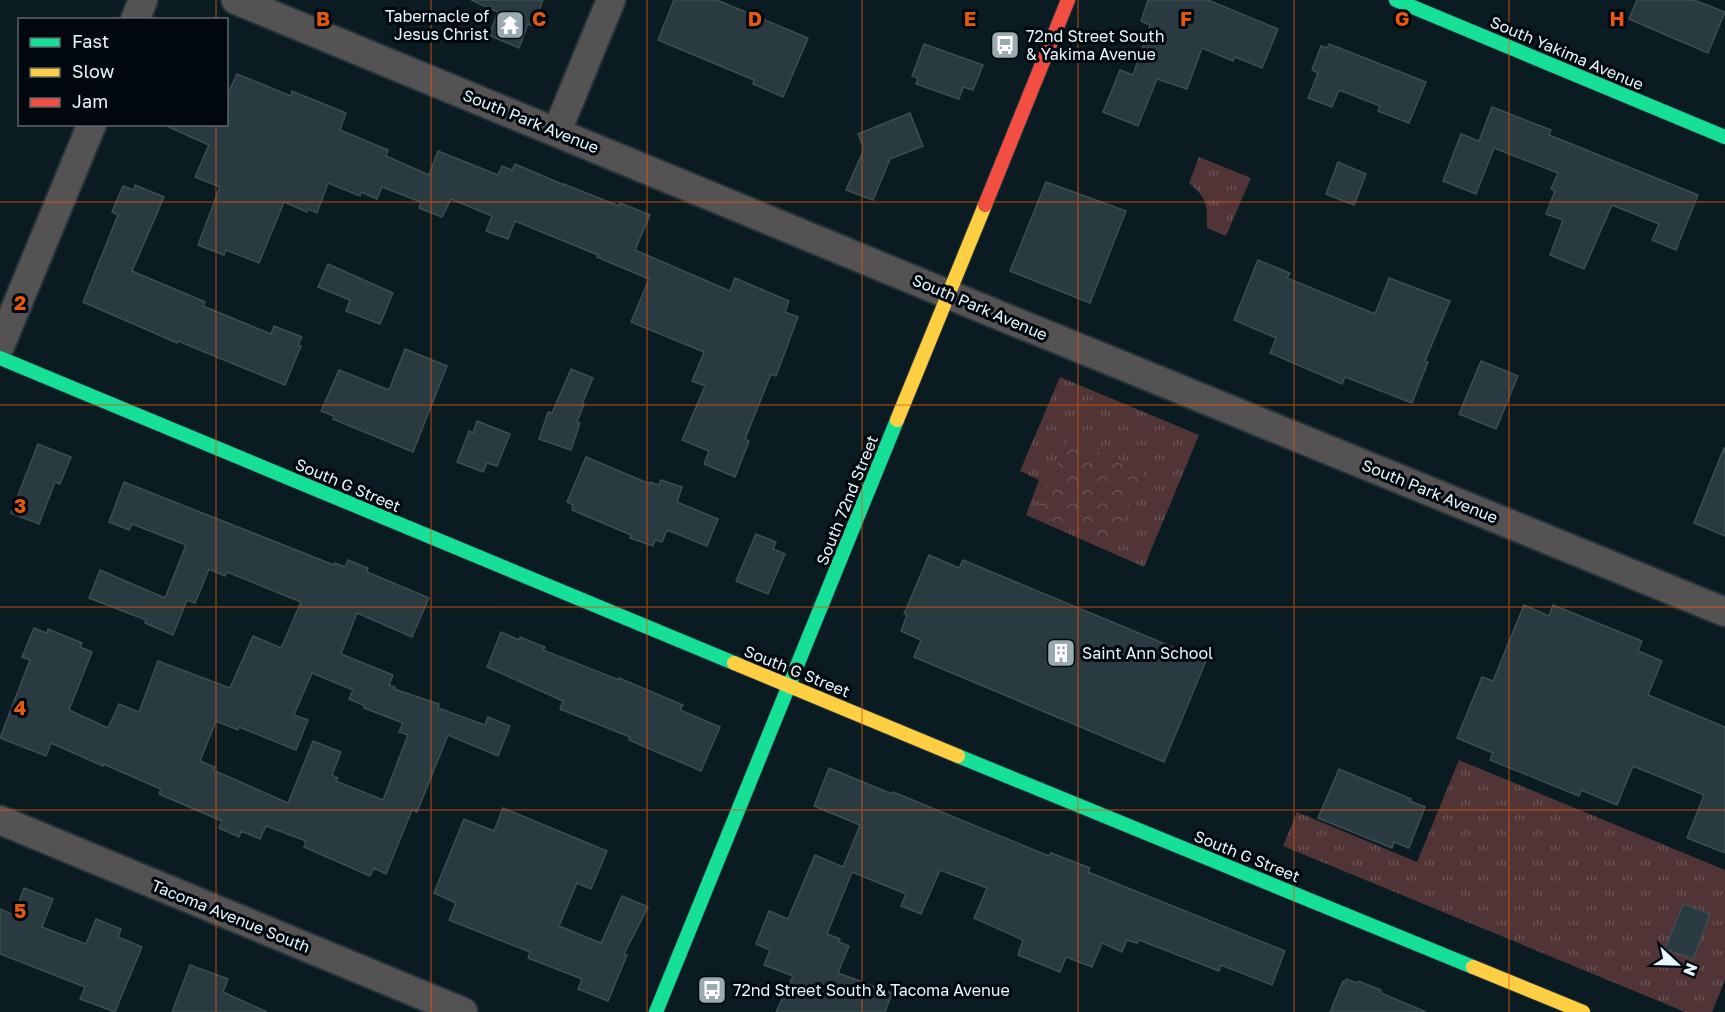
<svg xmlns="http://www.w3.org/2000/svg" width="1725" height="1012" viewBox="0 0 1725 1012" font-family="'Golos Text',sans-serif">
<defs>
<pattern id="grass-tufts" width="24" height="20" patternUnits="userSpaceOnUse" patternTransform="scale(1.5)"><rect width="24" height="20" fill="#503436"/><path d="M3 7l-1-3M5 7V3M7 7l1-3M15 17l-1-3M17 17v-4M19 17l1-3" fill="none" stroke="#695254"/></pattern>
<pattern id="park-crowns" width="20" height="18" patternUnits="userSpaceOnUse" patternTransform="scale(1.5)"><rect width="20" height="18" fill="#503436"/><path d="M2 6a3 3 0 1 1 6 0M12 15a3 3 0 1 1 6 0" fill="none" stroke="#695254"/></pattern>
</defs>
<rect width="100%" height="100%" fill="#0a1c22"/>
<g fill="url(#grass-tufts)">
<path d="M1199,157L1251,178L1226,236L1207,228C1207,205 1208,199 1189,183Z"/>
<polygon points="1060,377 1199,435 1144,567 1026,515 1039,480 1020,471"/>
<polygon points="1459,760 1725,870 1725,980 1712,1012 1685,1012 1283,846 1297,812 1417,862"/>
</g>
<polygon fill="url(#park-crowns)" points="1068,439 1144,471 1111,547 1036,514"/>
<g fill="#293a40" stroke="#3d4d52" stroke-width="1.5" fill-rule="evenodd">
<polygon points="471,0 543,0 533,26 528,24 519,48 489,35 498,12"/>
<polygon points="674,0 717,0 808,38 783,97 753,84 754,80 658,40"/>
<polygon points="1148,0 1208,0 1278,29 1262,68 1235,57 1233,61 1202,48 1187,89 1157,79 1138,126 1103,112 1120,70 1133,75 1150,25 1141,21"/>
<polygon points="1637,0 1694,0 1725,12 1708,53 1629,19"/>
<polygon points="924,44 983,65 973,90 963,87 959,99 916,84 918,78 912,76"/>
<polygon points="1329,44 1426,82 1409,123 1378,111 1380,106 1339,90 1332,107 1308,98 1318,73 1312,70 1321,46 1327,48"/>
<polygon points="237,74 291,96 292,91 346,113 340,130 388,150 386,156 429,175 438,151 498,175 502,166 512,170 515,164 564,185 564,184 619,206 620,203 650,215 635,250 730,291 735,278 789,301 785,312 798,317 776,376 771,374 745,439 749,441 735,477 704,464 709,451 682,440 705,386 692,381 704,352 631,322 649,279 597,257 598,255 515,221 508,239 486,231 492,216 451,199 442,217 419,208 421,202 382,187 377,199 361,192 360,196 328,183 317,213 308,209 307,212 284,202 259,263 226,250 224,255 198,245 220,187 195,177 209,145 162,124 226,124 226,98"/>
<polygon points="1492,107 1551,130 1549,135 1698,195 1676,250 1652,240 1659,224 1612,205 1584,269 1550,255 1563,220 1546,214 1555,191 1551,189 1558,173 1494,148 1476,194 1443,181 1461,134 1479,141"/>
<polygon points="910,113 923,146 890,159 873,200 846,190 864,149 858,134"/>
<polygon points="1338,162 1366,174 1354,205 1326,194"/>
<polygon points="1046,182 1126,211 1090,303 1010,271"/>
<polygon points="135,185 164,197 132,271 205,302 203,306 271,334 274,326 302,337 298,345 301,346 285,385 178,341 177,343 152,332 83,302 118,215 112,212 123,186 134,190"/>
<polygon points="1258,260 1290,273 1287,278 1375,314 1389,278 1450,301 1425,361 1428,362 1412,403 1345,377 1342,384 1270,353 1276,338 1234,320"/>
<polygon points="328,264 393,293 380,324 346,311 350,300 318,287"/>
<polygon points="405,349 447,366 413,452 333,419 334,416 321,411 339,370 389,390"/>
<polygon points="1481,361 1518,376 1496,429 1459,414"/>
<polygon points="571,369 593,378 582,404 584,404 577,422 580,423 571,450 539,439 548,412 552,413"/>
<polygon points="477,421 510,434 497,466 487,463 483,472 457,462 469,431 473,433"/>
<polygon points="38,444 71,457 60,484 55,482 39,524 11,513"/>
<polygon points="1724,448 1725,448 1725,536 1694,523"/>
<polygon points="586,457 650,484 650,482 659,485 661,480 682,487 677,502 718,519 707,546 667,530 662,542 655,540 653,546 630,538 631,535 572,510 573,505 567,502"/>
<path d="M124,482L334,565L335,563L345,567L348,560L368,568L367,572L429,598L412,637L357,613L341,654L393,675L389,685L395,687L394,689L439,704L438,708L485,725L488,717L510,726L498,756L448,735L417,812L412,810L386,874L374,868L370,876L304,847L306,841L266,826L260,839L241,831L239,837L219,828L222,821L159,794L161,789L103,764V766L51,743L46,756L0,738L30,660L22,657L34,628L47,633L48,629L82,643L80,647L92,652L69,710L108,728L119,704L139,712L158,661L230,688L253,636L281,648L301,602L227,572L225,576L209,569L195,603L187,600L173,635L145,623L146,620L89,598L100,570L165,598L186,545L132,524L129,530L109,522ZM312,673L353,690L349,699L365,706L364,708L403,723L399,732L408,735L383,800L336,781L338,778L332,775L341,752L313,741L288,803L213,770L215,767L200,761L216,721L238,730L239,727L296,750L308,720L294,715Z"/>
<polygon points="756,534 776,542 773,549 785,554 768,594 736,581"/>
<polygon points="929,555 959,568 963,560 1206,661 1164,762 914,657 921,640 901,631 907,615 904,614"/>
<polygon points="1524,605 1549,616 1553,605 1642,641 1638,651 1662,661 1648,695 1725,727 1725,853 1687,838 1704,795 1633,766 1617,805 1581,790 1579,796 1490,760 1493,753 1457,738 1482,677 1493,681"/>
<polygon points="501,632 519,640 520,637 545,647 543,650 619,680 619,678 683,705 680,710 720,727 701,771 629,740 630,737 560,709 563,701 487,667"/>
<polygon points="829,768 892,794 893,792 1049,856 1051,853 1090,868 1088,872 1285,951 1272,985 1221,965 1219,971 1139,940 1137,943 1127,940 1122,952 1102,943 1092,967 1066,957 1060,972 1018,955 1023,940 974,918 987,888 940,870 921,914 901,906 906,894 852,872 827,934 840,939 839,942 849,946 838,973 892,993 885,1012 776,1012 793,976 764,965 770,950 756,944 769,911 788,919 815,855 843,867 860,825 814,806"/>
<polygon points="1339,769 1411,799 1410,801 1425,807 1409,848 1394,842 1392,848 1318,818"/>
<polygon points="503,808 607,851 591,889 577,883 559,926 601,943 622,896 648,907 624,954 627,955 608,1001 578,989 582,979 528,958 530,952 449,920 456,903 434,893 464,819 494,831"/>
<polygon points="24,888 53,899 42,927 86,944 96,919 121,929 118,937 142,947 115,1012 80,999 85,987 0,954 0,909 14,915"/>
<polygon points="1683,904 1710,914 1693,959 1665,949"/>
<polygon points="190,965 228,979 223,992 267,1012 172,1012"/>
<polygon points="1346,979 1357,983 1358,981 1381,990 1381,993 1426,1012 1330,1012 1343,981 1345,982"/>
</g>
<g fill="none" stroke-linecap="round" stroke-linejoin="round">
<g stroke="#27353b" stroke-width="32">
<g id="street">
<polyline points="236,0 991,312 1725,612"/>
<polyline points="135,20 143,0"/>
<polyline points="557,131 611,0"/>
<polyline points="0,346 92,124"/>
<polyline points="0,820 463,1012"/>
</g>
</g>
<g stroke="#27353b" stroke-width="16">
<g id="fast">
<polyline points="1396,0 1725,137"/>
<polyline points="0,358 734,663"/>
<polyline points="958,756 1473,967"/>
<polyline points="656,1012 897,420"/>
</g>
</g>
<g stroke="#27353b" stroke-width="16">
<g id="slow">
<polyline points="897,420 985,205"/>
<polyline points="734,663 958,756"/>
<polyline points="1473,967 1583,1012"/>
</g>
</g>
<g stroke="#27353b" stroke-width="16">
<polyline id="jam" points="985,205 1068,0"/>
</g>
<use href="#street" stroke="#545252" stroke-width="28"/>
<use href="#fast" stroke="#16e098" stroke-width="14"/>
<use href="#slow" stroke="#ffcf43" stroke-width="14"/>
<use href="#jam" stroke="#f24e42" stroke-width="14"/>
</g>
<path fill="none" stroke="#e8590c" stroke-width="1.5" stroke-opacity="0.55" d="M216,0V20M431,0V1012M647,0V1012M862,0V1012M1078,0V1012M1294,0V1012M1509,0V1012M216,124V1012M0,202H1725M0,405H1725M0,607H1725M0,810H1725"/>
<defs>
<g id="temple-square" transform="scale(1.5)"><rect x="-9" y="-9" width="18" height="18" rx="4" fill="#99aab0" stroke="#00080e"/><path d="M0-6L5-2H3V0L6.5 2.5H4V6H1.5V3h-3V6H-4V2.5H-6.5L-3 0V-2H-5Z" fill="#fff"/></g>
<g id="bus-square" transform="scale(1.5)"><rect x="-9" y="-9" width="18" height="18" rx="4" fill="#99aab0" stroke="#00080e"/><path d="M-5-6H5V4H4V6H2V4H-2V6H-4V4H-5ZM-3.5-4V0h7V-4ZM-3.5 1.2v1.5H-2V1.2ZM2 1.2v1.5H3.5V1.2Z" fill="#fff"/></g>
<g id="building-square" transform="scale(1.5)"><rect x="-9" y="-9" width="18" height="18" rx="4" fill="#99aab0" stroke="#00080e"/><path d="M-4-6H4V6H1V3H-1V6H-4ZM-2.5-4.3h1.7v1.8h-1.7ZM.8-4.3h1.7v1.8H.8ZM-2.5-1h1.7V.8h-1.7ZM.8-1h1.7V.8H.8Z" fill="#fff"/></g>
</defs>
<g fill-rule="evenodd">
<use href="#temple-square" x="510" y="25"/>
<use href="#bus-square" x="1005" y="45"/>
<use href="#building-square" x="1061" y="653"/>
<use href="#bus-square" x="712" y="990"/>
</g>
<g text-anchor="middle" stroke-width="6" stroke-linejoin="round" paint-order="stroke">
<g font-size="16" fill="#e6f6fd" stroke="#00080e" text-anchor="start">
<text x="489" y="22" text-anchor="end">Tabernacle of<tspan x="489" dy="18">Jesus Christ</tspan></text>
<text x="1026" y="42">72nd Street South<tspan x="1026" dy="18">&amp; Yakima Avenue</tspan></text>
<text x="1082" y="659">Saint Ann School</text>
<text x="733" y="996">72nd Street South &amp; Tacoma Avenue</text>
</g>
<g font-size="16" fill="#e6f6fd" stroke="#00080e">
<text transform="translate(1567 53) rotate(23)" y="6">South Yakima Avenue</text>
<text transform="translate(531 121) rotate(22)" y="6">South Park Avenue</text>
<text transform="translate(980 307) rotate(23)" y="6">South Park Avenue</text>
<text transform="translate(348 485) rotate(23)" y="6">South G Street</text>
<text transform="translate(1430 491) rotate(22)" y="6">South Park Avenue</text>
<text transform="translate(847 500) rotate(-68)" y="6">South 72nd Street</text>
<text transform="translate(797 671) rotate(22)" y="6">South G Street</text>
<text transform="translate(1247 856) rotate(22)" y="6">South G Street</text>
<text transform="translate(231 916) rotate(22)" y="6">Tacoma Avenue South</text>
</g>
</g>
<g font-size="20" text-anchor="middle" font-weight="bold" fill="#e8590c" stroke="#00080e" stroke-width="6" stroke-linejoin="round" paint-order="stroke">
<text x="323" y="26">B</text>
<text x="539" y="26">C</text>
<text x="755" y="26">D</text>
<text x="970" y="26">E</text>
<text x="1186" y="26">F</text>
<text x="1402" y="26">G</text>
<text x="1617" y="26">H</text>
<text x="20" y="310">2</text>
<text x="20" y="513">3</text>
<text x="20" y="715">4</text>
<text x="20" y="918">5</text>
</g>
<rect x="18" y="18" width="210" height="108" fill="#00080e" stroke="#5c676e" stroke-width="1.5"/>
<rect x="30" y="38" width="30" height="9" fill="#16e098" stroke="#5c676e" stroke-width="1.5"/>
<text x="72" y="48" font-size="18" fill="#e6f6fd">Fast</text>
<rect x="30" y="68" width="30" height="9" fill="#ffcf43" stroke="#5c676e" stroke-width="1.5"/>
<text x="72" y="78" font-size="18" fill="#e6f6fd">Slow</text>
<rect x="30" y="98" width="30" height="9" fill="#f24e42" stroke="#5c676e" stroke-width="1.5"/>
<text x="72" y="108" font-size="18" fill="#e6f6fd">Jam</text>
<g transform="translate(1677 964) rotate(112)" stroke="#00080e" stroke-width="4.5" paint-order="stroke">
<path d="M0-4.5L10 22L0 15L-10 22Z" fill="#e6f6fd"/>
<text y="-9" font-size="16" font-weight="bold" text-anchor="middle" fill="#e6f6fd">N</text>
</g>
</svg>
